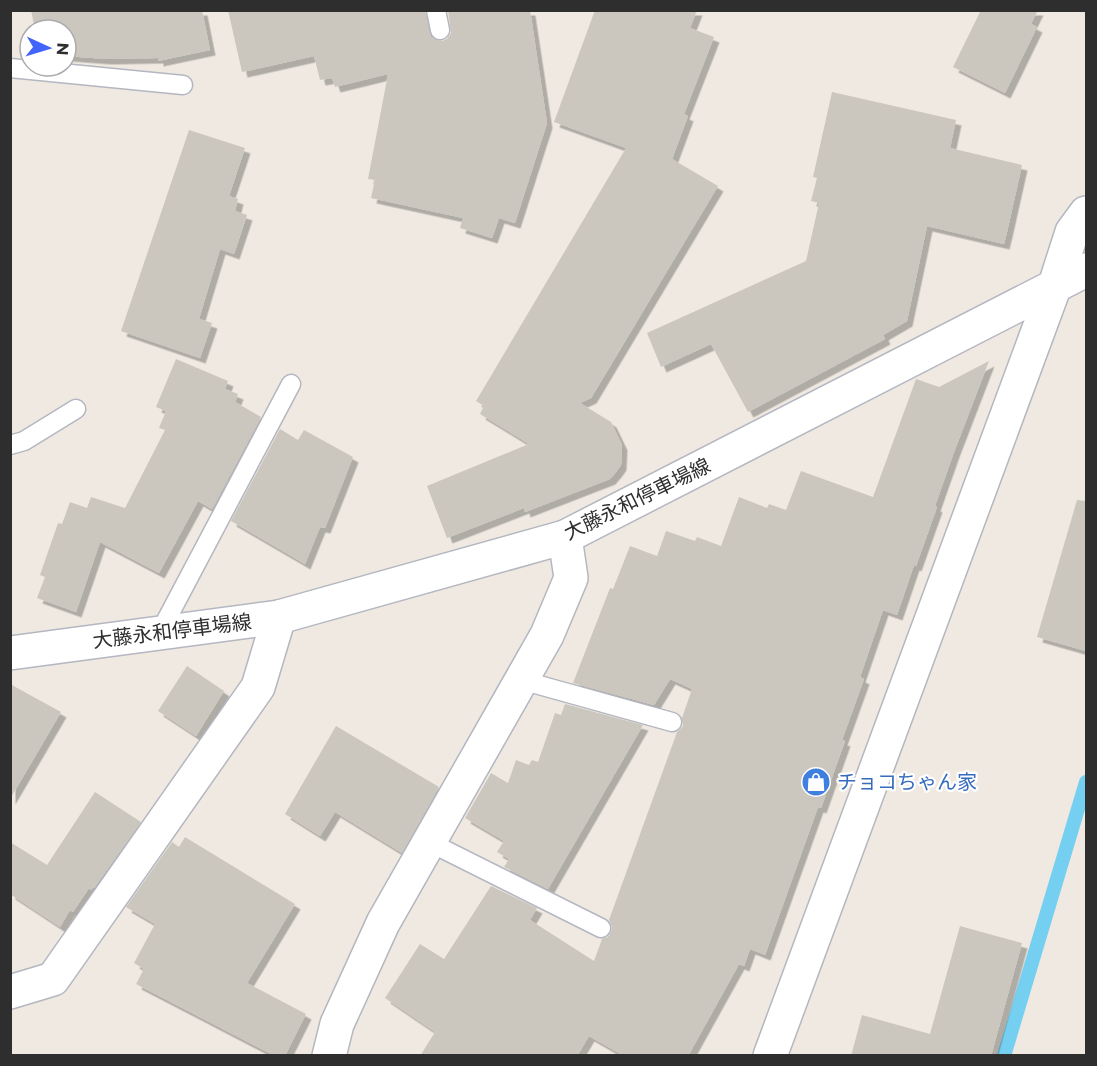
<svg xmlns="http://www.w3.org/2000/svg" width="1097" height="1066" viewBox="0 0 1097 1066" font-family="Montserrat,'Noto Sans JP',sans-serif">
<defs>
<filter id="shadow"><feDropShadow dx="5.5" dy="5.5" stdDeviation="0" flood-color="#0004"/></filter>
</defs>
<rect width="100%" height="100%" fill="#efe9e1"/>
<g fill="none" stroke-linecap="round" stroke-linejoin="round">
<polyline stroke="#75cff0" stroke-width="14" points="1004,1056 1086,782"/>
</g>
<g fill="#cbc7bf" filter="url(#shadow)">
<polygon points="31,10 202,10 210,50 158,61 158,58 106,59 66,56 66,30 35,30"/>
<polygon points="228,10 425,10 431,37 442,41 447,39 451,33 448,10 530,10 547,123 515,223 499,218 492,238 460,228 463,218 371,198 375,180 368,179 388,74 335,87 332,78 320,80 314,56 242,72"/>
<polygon points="595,10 697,10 690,28 714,37 684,114 688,116 672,159 718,186 591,398 580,403 611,422 622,445 621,465 616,472 610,479 525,512 524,508 447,538 427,486 529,444 480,414 484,406 476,401 626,148 554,122"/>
<polygon points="981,10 1038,10 1031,24 1037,27 1005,93 953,67"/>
<polygon points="832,92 956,120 950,148 1022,165 1007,232 1004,244 927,226 907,321 883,335 885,339 748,412 711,344 661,367 647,333 806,261 819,203 811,201 817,178 813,177"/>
<polygon points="189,130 245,148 229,196 238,199 235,211 247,215 234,254 220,249 199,319 212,323 200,358 121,331"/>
<polygon points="176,359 228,381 225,389 238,394 235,402 261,417 212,509 198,501 159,573 100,542 76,612 37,598 45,577 40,575 58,523 62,524 70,502 87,508 91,497 125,508 165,430 159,428 166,411 156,407"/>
<polygon points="989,361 954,452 935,506 937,507 916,566 914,565 897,615 883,610 860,677 864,679 842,740 845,741 821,808 818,807 765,955 750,949 744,966 739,964 688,1056 624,1056 589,1036 577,1056 420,1056 435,1032 385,998 420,944 444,959 491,886 537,908 530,920 594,961 602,939 608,937 611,932 612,927 609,920 677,732 683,726 682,718 692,689 670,679 654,705 573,683 610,588 613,589 630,546 657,556 666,531 695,541 697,537 721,546 739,497 767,508 769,504 786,510 801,471 873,497 916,379 939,387"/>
<polygon points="280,429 298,440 304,430 353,457 325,528 320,527 305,564 231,521"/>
<polygon points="1077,500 1086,501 1086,651 1037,637"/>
<polygon points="187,666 224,691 196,736 158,711"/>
<polygon points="10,684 61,712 10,799"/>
<polygon points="565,704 643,725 548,889 504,867 509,859 497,852 504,841 465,818 491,773 508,783 516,760 529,765 532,760 538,762 555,713 561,715"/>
<polygon points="336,726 439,787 402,853 335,812 320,836 285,814"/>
<polygon points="95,792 141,822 94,888 93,887 91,890 89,888 73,912 70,910 60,927 10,894 10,842 47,865"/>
<polygon points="185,837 295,904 247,983 306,1014 285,1056 275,1056 136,984 144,969 134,963 155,924 126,907 172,842 179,847"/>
<polygon points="960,926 1022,943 991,1056 851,1056 862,1015 930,1034"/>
</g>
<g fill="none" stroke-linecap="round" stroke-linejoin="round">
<g stroke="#b4b7c1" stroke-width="21">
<g id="lane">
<polyline points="436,10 440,30"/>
<polyline points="10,68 183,85"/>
<polyline points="10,445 24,441 76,409"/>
<polyline points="160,632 291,384"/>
<polyline points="521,680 672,722"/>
<polyline points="429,842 601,928"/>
</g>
</g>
<g stroke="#b4b7c1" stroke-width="36">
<g id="street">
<polyline points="1054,288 1072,232 1086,213"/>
<polyline points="10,992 53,979 258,687 279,617"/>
<polyline points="329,1056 337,1024 383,923 547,635 571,578 565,537"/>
</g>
</g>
<g stroke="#b4b7c1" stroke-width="36">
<g id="secondary">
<polyline points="10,653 279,617 565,537 1086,270"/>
<polyline points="770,1056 1054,288"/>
</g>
</g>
<use href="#lane" stroke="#fff" stroke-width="18"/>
<use href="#street" stroke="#fff" stroke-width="33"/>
<use href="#secondary" stroke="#fff" stroke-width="33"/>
</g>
<defs>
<g id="shop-disc" transform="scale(1.5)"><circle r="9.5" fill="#3f7fe0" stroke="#fff"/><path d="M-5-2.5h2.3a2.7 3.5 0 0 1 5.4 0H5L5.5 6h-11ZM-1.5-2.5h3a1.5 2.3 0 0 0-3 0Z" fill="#fff"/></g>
</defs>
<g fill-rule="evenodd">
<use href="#shop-disc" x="816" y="782"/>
</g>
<g text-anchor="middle" stroke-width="4.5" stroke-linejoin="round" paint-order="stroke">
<g font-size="20" fill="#2e2e2e" stroke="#fff">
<text transform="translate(637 499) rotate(-26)" y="7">大藤永和停車場線</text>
<text transform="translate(172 631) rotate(-7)" y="7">大藤永和停車場線</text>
</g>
<g font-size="20" fill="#366cbe" stroke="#fff" text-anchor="start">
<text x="837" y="789">チョコちゃん家</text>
</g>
</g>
<rect width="1097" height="1066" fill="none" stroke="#2e2e2e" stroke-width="24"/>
<g transform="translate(48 48) rotate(94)"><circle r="28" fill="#ffffff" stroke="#ababab" stroke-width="1.5"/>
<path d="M0-4.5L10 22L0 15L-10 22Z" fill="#4264fb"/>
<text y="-9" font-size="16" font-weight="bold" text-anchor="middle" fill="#2e2e2e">N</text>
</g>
</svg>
